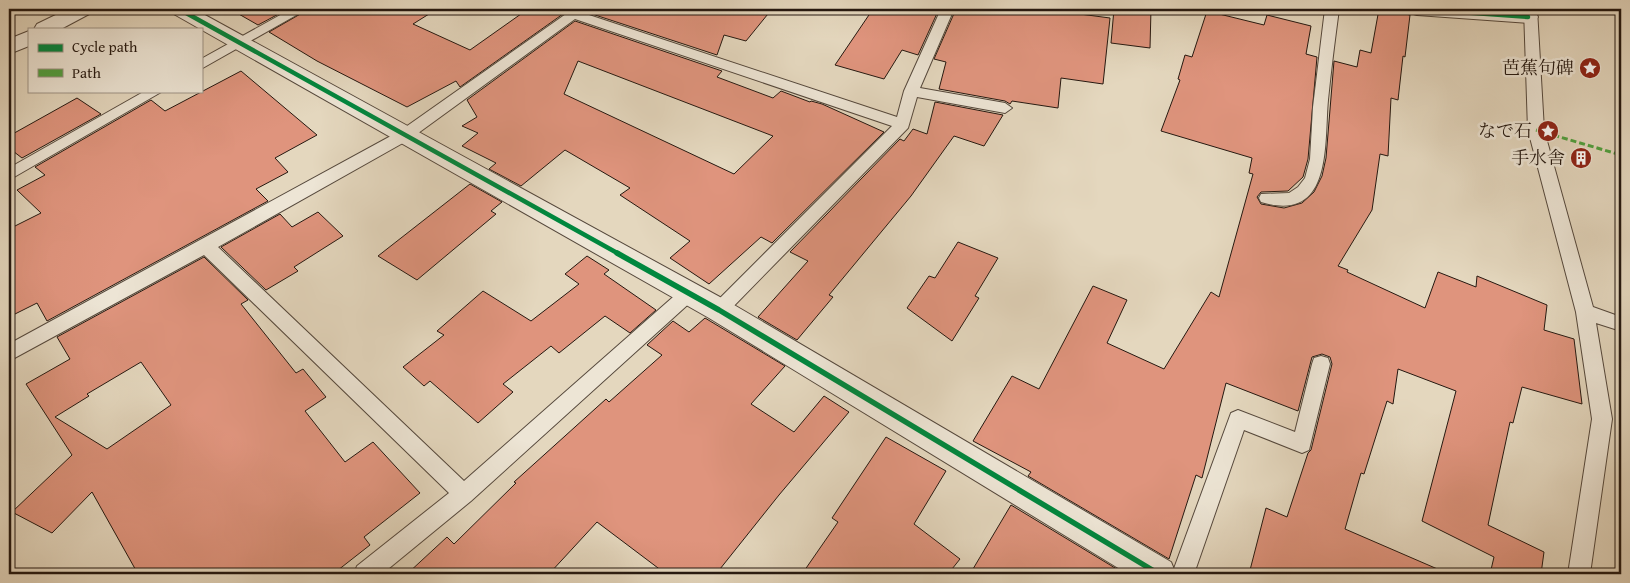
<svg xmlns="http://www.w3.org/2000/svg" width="1630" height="583" viewBox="0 0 1630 583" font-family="'Gentium Book Plus','Noto Serif JP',serif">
<rect width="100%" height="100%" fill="#e4d7be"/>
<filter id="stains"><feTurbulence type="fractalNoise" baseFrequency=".004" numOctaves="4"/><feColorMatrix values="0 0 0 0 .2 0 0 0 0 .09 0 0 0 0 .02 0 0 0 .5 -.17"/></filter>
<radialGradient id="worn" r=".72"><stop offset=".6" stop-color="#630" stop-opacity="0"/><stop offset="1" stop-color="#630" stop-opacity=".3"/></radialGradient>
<g fill="#df947d" stroke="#251810" fill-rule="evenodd">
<polygon points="230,9 288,9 258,25"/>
<polygon points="309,9 437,9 413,24 470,50 528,9 570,9 460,87 456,81 407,107 317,61 269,32"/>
<polygon points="589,9 772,9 746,41 724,35 717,55 586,12"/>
<polygon points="873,9 939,9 918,55 902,50 884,79 835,65"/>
<polygon points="956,9 1042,9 1110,18 1103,84 1061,78 1058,108 1012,101 1010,104 1005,101 939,89 946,62 934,59"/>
<polygon points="1114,9 1151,9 1150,48 1111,43"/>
<polygon points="1379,9 1410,15 1405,57 1403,56 1398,100 1391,98 1388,156 1380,154 1372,210 1338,266 1348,270 1347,272 1425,308 1438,272 1476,287 1477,276 1547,305 1544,330 1574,339 1582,404 1522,387 1513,423 1510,422 1488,525 1544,552 1541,574 1490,574 1494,557 1422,521 1456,391 1398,369 1393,404 1387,401 1364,474 1361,473 1345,529 1449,574 1249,574 1266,508 1287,517 1308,453 1311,450 1332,364 1330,357 1322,354 1312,357 1298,411 1226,383 1202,478 1196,475 1169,559 1028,476 1031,472 973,441 1012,376 1039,389 1093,286 1127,300 1107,343 1164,369 1211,292 1219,297 1253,174 1249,173 1252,158 1161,131 1180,80 1178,79 1185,55 1192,57 1207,11 1264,25 1267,15 1311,26 1306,54 1317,57 1308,159 1303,177 1288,191 1261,192 1257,197 1261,204 1284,208 1302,203 1314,192 1322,176 1326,158 1334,61 1357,67 1360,50 1371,53"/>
<path d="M575,21L722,71L717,77L773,98L781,91L810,102L811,101L822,104L884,132L772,243L761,237L709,284L670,258L690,241L620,195L630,188L565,150L521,186L489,169L496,163L462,146L478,133L462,126L477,117L467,100ZM578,61L773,136L734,174L564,94Z"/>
<polygon points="241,71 317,135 275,158 288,172 256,189 268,201 47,321 37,303 9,317 9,229 41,213 17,190 45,175 35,167 151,100 165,111"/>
<polygon points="77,98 101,114 22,158 9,148 9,136"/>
<polygon points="935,102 1003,115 984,146 954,136 911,196 829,295 833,297 797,340 758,317 808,261 790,252 900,139 904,141 913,129 927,134"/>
<polygon points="470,184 502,202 491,211 496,214 417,280 378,256"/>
<polygon points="318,212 343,236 294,267 298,271 266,290 221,247 280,214 292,227"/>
<polygon points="958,242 998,258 975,296 979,298 952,341 907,308 929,276 935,278"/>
<polygon points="587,256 609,270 604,274 656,310 630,333 605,316 559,353 551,346 503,384 513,392 478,423 430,381 424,386 403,367 444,335 437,331 483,291 531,321 579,284 565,274"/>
<path d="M204,257L248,300L241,304L296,373L303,369L326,397L305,411L345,462L373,442L420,493L364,537L370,545L333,574H138L92,492L52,533L12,512L72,455L26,384L70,359L57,337ZM141,362L171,405L107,449L55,417L89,396L87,394Z"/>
<polygon points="705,318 785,366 751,404 794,432 824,396 849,412 779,495 716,574 666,574 597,522 549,574 407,574 447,537 454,544 516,483 514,482 606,399 609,402 662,355 647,345 673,321 689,332"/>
<polygon points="886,437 946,471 914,524 960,559 948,574 802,574 838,522 832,518"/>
<polygon points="1011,505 1125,574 970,574"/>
</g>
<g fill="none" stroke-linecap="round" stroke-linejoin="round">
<g stroke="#55483c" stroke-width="2">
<g id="lane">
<polygon points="291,9 307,9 201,69 201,59"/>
<polygon points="573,9 587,9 583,13 897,117 904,91 941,9 954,9 920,88 1005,103 1012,108 1005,113 917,97 908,128 725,315 719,317 713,315 710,310 713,305 892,126 575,19 410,139 218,247 464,481 681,290 687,288 693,290 696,295 693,300 471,501 382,574 354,574 357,566 449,493 204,255 9,361 9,344 400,131"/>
<path d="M1325,9H1339C1335,39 1331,70 1328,100C1324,144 1333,224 1261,202L1259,198L1261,194L1289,193L1298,187L1305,178L1310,159L1313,107Z"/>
<polygon points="1524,9 1537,9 1544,130 1593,307 1621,317 1621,331 1596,323 1612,419 1590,574 1568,574 1592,419 1576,312 1528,130"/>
<polygon points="145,91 163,91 9,180 9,168"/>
<polygon points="1321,356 1328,358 1330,364 1309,450 1302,453 1244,430 1194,574 1172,574 1231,413 1238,410 1295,432 1312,364 1314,358"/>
</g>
</g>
<g stroke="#55483c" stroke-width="2">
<g id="street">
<polygon points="68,9 94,9 91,13 61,29 34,29 37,24"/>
<polygon points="169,9 194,9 729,302 1171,562 1176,574 1128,574 709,318 172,13"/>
<path d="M1407,9C1447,9 1497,3 1535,13L1538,17L1535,21L1528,23L1417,15L1410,13Z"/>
<polygon points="29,31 29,46 9,54 9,39"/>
</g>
</g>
<use href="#lane" fill="#ede5d5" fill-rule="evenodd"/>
<use href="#street" fill="#ede5d5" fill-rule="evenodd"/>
<polyline stroke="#50a13f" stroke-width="3" stroke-dasharray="6 3" stroke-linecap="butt" points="1536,130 1621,155"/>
<g stroke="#ede5d5" stroke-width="7">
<g id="cycleway-far1">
<polyline points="179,9 619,254"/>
<polyline points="1417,9 1528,17"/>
</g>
</g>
<g stroke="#ede5d5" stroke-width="9">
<polyline id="cycleway" points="617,253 719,310 1159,574"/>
</g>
<use href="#cycleway-far1" stroke="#00873e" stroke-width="4.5"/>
<use href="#cycleway" stroke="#00873e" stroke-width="5.5"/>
</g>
<defs>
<g id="sight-disc" transform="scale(1.125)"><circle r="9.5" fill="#8f2418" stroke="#ede5d5"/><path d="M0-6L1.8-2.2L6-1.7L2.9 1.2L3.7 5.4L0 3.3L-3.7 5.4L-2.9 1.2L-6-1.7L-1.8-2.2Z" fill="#fff"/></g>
<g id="building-disc" transform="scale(1.125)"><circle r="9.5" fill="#8f2418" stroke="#ede5d5"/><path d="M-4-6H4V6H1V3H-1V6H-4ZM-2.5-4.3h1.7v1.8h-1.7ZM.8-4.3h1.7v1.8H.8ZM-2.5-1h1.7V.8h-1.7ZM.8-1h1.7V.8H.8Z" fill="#fff"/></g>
</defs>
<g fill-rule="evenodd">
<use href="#sight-disc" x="1590" y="68"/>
<use href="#sight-disc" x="1548" y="131"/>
<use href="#building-disc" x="1581" y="158"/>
</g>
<g text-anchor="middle" stroke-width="5" stroke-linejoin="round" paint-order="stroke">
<g font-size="18" fill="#251810" stroke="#ede5d5" text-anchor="end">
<text x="1574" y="74">芭蕉句碑</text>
<text x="1532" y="137">なで石</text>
<text x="1565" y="164">手水舎</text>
</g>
</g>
<rect width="1630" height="583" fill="none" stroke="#e4d7be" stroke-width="30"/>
<rect x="10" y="10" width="1610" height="563" fill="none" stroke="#251810" stroke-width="2.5"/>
<rect x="15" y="15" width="1600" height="553" fill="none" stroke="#251810"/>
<rect x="28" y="28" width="175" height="65" fill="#ede5d5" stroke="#9d9386"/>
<rect x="38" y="44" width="25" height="8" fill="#00873e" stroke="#9d9386"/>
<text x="72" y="52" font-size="15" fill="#251810">Cycle path</text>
<rect x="38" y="69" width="25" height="8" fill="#50a13f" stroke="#9d9386"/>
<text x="72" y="78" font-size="15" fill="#251810">Path</text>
<rect width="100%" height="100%" filter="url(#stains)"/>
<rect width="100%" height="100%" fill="url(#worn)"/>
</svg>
